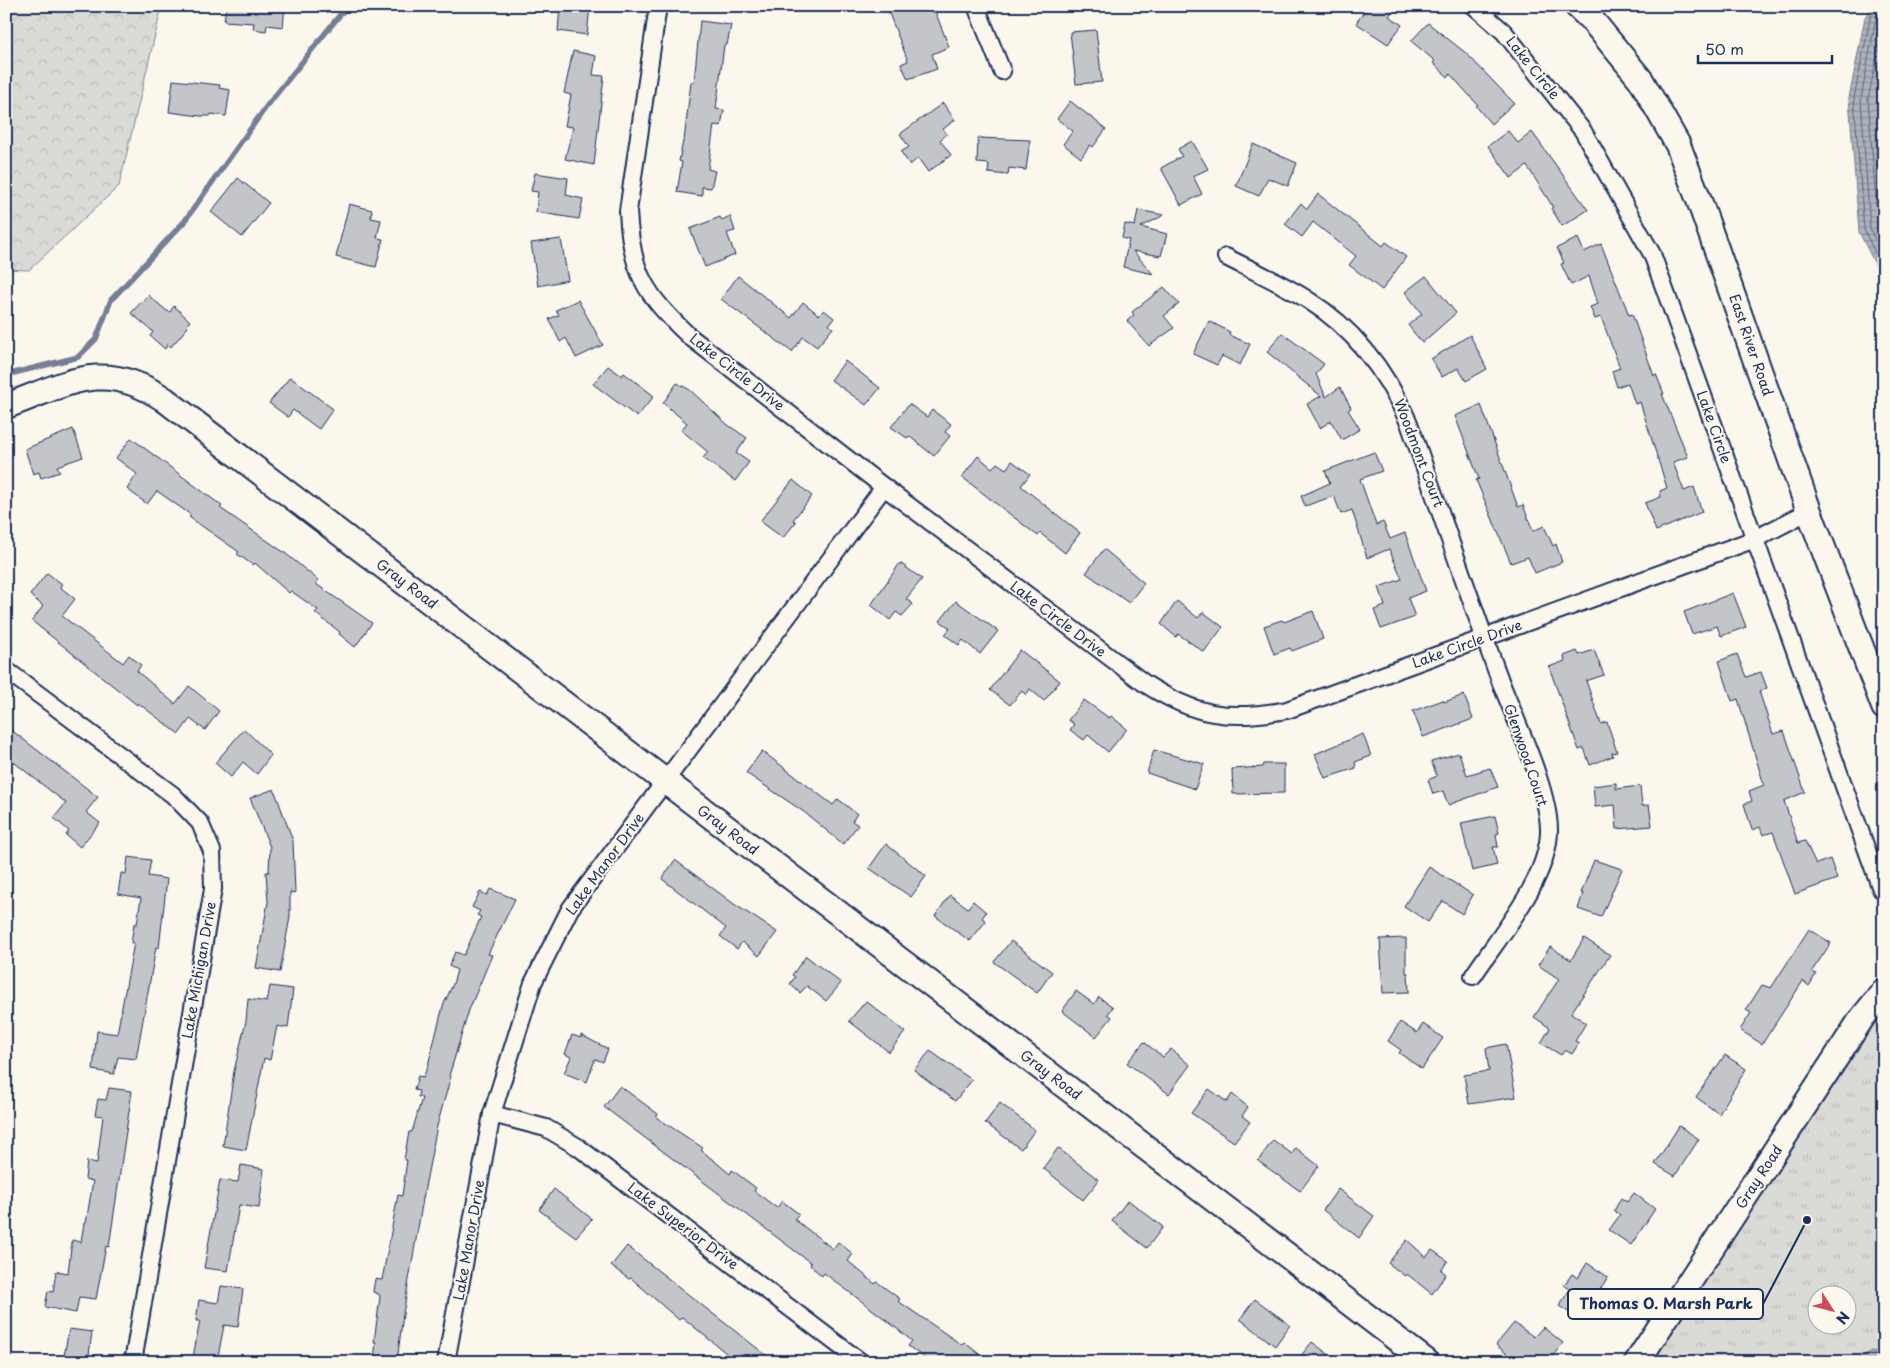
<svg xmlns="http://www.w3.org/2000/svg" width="1890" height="1368" viewBox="0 0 1890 1368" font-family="'Playpen Sans',sans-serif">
<defs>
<pattern id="forest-crowns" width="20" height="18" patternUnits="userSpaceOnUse" patternTransform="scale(1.25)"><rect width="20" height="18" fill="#dadad7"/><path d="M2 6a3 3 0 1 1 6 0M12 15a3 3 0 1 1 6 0" fill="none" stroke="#babbbb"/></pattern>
<pattern id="park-tufts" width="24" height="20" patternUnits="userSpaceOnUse" patternTransform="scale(1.25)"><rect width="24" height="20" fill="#dadad7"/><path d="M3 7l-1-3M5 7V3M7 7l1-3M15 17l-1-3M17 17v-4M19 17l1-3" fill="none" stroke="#babbbb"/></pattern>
<pattern id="water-rules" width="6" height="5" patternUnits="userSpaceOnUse" patternTransform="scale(1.25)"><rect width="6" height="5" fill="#afb3bb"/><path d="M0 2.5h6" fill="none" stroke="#8e929b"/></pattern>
</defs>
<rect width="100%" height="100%" fill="#fbf7ec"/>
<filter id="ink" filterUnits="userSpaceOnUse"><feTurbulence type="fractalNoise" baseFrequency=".02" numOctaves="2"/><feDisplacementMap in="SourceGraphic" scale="10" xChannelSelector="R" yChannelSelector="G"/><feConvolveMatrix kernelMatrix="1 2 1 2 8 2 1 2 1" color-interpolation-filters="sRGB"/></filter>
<g filter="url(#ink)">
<polygon fill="url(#forest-crowns)" stroke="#7a849a" points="6,6 162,6 119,186 29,270 6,269"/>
<path fill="url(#park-tufts)" stroke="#7a849a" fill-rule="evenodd" d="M1884,1005V1362H1637ZM1818,1296H1848V1326H1818Z"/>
<g fill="url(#water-rules)" stroke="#747e96">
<polygon points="1873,6 1884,6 1884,282 1859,232 1849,98 1865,17"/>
<polygon points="1872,1351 1884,1353 1884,1362 1852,1362"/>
</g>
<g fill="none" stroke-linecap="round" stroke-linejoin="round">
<g stroke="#566483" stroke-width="1">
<polyline points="1876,6 1870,19 1854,98 1864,230 1884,271"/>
<polyline points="1883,6 1875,22 1861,99 1870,229 1884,257"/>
<polyline points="1884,23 1868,99 1878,227 1884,240"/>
</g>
<polyline stroke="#747e96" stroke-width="5.5" points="6,375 78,357 96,339 111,300 184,222 266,107 347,6"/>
</g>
<g fill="#c3c5c9" stroke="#1b2f5e">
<polygon points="226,6 285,6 283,27 267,25 266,31 253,29 254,23 224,21"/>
<polygon points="560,6 590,6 587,35 558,31"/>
<polygon points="886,6 933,6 949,47 932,54 937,69 908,79 901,64 908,61"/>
<polygon points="1368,6 1396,6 1389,16 1402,25 1388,44 1356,23"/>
<polygon points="700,21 731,25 727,45 724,45 716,109 724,110 721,126 714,125 708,169 715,171 711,188 702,187 702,196 677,192 682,162 679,161 683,141 684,141 691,82 694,82"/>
<polygon points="1428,23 1467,54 1514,103 1491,124 1476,106 1478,105 1450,74 1448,77 1433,63 1435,61 1411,41"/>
<polygon points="1096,30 1102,82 1076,84 1070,32"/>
<polygon points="573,51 596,56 593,75 604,76 594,165 565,159 573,127 565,126 571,95 564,93"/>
<polygon points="173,80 220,85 219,88 230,90 226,116 211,114 210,116 200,116 169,112"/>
<polygon points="1070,101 1106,129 1093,147 1090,145 1081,158 1063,144 1073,131 1057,119"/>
<polygon points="943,103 955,120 943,129 947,134 940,140 951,155 928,172 918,158 910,165 901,152 909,147 900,134"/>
<polygon points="1508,131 1518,143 1532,132 1588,210 1562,226 1551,208 1553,207 1527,166 1511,178 1488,146"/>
<polygon points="978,138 1030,140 1026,170 1009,168 1008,175 988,173 989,164 977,163"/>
<polygon points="1192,141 1208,169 1193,176 1202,194 1181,205 1161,168 1182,156 1178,149"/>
<polygon points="1253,144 1297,163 1288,186 1268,178 1259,196 1236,186"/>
<polygon points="535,173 568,178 566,195 583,199 579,219 536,212 538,192 531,191"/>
<polygon points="238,178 269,203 242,237 211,212"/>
<polygon points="1318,194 1383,246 1386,242 1406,257 1382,290 1349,265 1356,256 1313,222 1302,237 1285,224 1301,203 1307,209"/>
<polygon points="349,204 372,210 371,218 381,220 377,238 383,239 376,267 336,257"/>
<polygon points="1138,210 1164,215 1141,227 1167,234 1161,256 1133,251 1153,274 1123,267 1129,240 1122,238 1125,224 1135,226"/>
<polygon points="730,216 735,231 727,233 735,255 705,267 690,229 720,217 722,220"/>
<polygon points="1578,238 1584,252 1601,244 1629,315 1632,314 1654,376 1656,374 1664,394 1662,394 1688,457 1673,462 1684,491 1694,487 1702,512 1656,531 1645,503 1661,497 1660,491 1667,488 1640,402 1635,404 1628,383 1617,387 1612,371 1620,368 1601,317 1595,319 1590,307 1598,304 1589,276 1571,285 1561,264 1564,263 1557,248"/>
<polygon points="561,239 568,280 538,286 531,243"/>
<polygon points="738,276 791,318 803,302 819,315 824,310 834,318 829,325 833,328 817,347 803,337 792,352 721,299"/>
<polygon points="1426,276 1456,313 1422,343 1408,325 1422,314 1405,292"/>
<polygon points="1164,287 1179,304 1164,316 1174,328 1149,346 1127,321 1134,315 1132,312"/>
<polygon points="148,295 167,311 170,312 174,306 190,321 186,326 188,327 171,347 168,344 165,349 150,336 153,332 151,330 131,313"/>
<polygon points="578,300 603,345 576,358 566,338 560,342 549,319 559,315 556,310"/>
<polygon points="1209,321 1230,332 1229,335 1250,344 1240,365 1222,356 1217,365 1193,354"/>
<polygon points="1282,333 1324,364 1316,374 1326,397 1340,387 1351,408 1348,410 1360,429 1342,440 1331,421 1320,428 1307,404 1321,396 1267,352"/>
<polygon points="1470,335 1487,369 1466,381 1458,368 1442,377 1431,359"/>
<polygon points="845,361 880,388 866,405 831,380"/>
<polygon points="608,366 622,376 624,373 654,396 637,417 593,384"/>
<polygon points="290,377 333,409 319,429 293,410 288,417 269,403"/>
<polygon points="677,383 690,390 728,425 747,438 736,453 749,462 735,481 703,458 708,452 681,430 687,423 663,403"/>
<polygon points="909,404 927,417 932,410 951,424 945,432 950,436 934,456 909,436 907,438 891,427"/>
<polygon points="1481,405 1518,507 1523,505 1533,531 1544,526 1553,546 1556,544 1562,562 1535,573 1528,557 1511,563 1476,480 1479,479 1455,416"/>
<polygon points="73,429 83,457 57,466 60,472 41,478 39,472 33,474 25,449"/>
<polygon points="131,438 222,506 220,508 285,553 318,580 316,584 372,623 355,647 339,634 340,632 315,613 318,610 291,591 289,593 255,563 253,565 237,554 239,552 189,517 191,515 157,491 147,504 127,489 137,474 116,458"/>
<polygon points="1374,452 1382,471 1360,479 1376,525 1383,522 1390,539 1405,533 1426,591 1408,598 1415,617 1381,629 1374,610 1385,606 1379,587 1402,579 1389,549 1367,558 1352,510 1341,514 1334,496 1305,506 1301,496 1330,483 1325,471"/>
<polygon points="978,456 992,468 997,463 1006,469 1012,461 1030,474 1021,486 1080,533 1065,553 1040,533 1038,536 962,477"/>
<polygon points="793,480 812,496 793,520 796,522 783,538 760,521"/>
<polygon points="1104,549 1144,583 1129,603 1086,573"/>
<polygon points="900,563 922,579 906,599 913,604 902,616 896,612 890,620 871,605"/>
<polygon points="47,573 62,584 60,587 75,599 62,616 123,663 129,655 141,665 137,671 175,704 189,686 219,711 205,730 190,719 179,734 138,703 137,705 32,621 43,606 30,595"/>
<polygon points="1733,593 1746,627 1721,636 1717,626 1692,634 1684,612"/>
<polygon points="956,601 998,631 980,654 963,640 959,645 945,635 950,628 940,621"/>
<polygon points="1177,601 1198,618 1203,612 1223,627 1204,652 1178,634 1176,637 1161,624"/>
<polygon points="1313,611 1323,639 1292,651 1290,648 1274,654 1264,626 1282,620 1284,622"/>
<polygon points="1020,650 1060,681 1044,701 1030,689 1026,695 1022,691 1010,705 990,690"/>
<polygon points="1594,650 1604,675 1586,681 1601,724 1607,722 1617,752 1612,753 1613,756 1590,765 1584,748 1579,750 1549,667 1565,661 1564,656 1577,651 1579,655"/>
<polygon points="1737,654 1746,677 1761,672 1767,688 1759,691 1773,734 1784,731 1805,792 1784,801 1798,843 1805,841 1816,864 1830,859 1837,879 1795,894 1773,832 1763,835 1760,827 1752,830 1744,804 1752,801 1749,791 1764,785 1738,699 1732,701 1719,661"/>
<polygon points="1464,695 1473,719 1423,737 1413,711 1443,700 1444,702"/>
<polygon points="1084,700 1109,718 1111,716 1127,729 1108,752 1088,735 1084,740 1070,730 1074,724 1068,720"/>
<polygon points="6,726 98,797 86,812 100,823 80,847 66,835 69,831 54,818 66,803 6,756"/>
<polygon points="244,729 271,755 257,774 243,762 231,777 215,763"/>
<polygon points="1363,734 1371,756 1355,762 1356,768 1325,778 1315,754"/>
<polygon points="1154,750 1204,764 1195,789 1147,773"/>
<polygon points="762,751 833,805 838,799 857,814 852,821 858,825 843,844 804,812 746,773"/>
<polygon points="1459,753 1467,775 1490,768 1498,787 1448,805 1443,791 1433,794 1428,780 1437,776 1431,761"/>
<polygon points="1264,764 1284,764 1284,793 1233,794 1232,769 1263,767"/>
<polygon points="1616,783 1616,789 1640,786 1642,806 1649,805 1652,826 1617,829 1615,805 1595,807 1593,786"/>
<polygon points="274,789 293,841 295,893 290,892 290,917 280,972 256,968 268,902 266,872 269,872 270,847 250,798"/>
<polygon points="1495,816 1499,833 1496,834 1498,847 1493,847 1497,865 1472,871 1461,823"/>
<polygon points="886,844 926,876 911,897 869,868"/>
<polygon points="128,857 151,860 148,876 167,879 159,948 156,947 136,1059 118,1057 114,1074 93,1070 97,1031 117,1034 134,943 131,943 134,924 137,924 141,898 118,894 121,873 126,874"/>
<polygon points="675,860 734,904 777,932 759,956 742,942 737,949 720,936 726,928 662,879"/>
<polygon points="1594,860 1622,869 1601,917 1578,909 1583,893 1581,893"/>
<polygon points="1429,867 1473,895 1462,914 1443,901 1428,922 1404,906"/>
<polygon points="490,889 515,899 488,954 492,955 469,1010 449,1076 451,1076 437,1126 426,1182 403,1314 397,1362 374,1360 376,1342 374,1342 380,1297 379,1294 373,1292 375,1279 382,1280 398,1195 402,1196 407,1160 404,1160 409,1132 412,1132 422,1098 418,1097 419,1091 414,1090 418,1076 423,1077 427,1069 443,1006 453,984 457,970 449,966 455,952 464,955 481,917 477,915 480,911 472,907 480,892 487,895"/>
<polygon points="950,895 968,908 973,901 986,912 982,918 986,921 970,941 935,916"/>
<polygon points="1809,929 1831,943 1812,971 1816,974 1809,986 1803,981 1762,1044 1740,1030 1751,1013 1746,1010 1762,985 1771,988"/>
<polygon points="1406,938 1406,973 1408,973 1409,992 1383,993 1380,939"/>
<polygon points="1584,938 1610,955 1571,1013 1586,1023 1575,1041 1579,1043 1572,1054 1565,1050 1561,1055 1541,1043 1550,1028 1534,1017 1559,979 1538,965 1550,947 1571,960"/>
<polygon points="1011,941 1052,972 1037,993 994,962"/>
<polygon points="806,956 841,983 826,1001 807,986 800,993 790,984 795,977 792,975"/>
<polygon points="270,986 293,989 288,1028 277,1026 270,1060 264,1058 246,1150 223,1146 234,1071 246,1021 248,999 267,1002"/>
<polygon points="1076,991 1094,1004 1099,997 1113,1007 1108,1014 1112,1017 1096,1037 1062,1011"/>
<polygon points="866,1001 905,1032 889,1052 849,1021"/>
<polygon points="1400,1022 1417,1033 1423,1024 1443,1038 1422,1069 1399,1053 1401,1050 1388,1041"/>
<polygon points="572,1035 581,1038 581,1035 608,1049 603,1062 595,1059 587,1082 564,1073 571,1057 565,1054"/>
<polygon points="1144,1042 1163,1057 1171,1049 1190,1065 1169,1094 1127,1063"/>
<polygon points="1506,1044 1516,1097 1469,1104 1464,1075 1489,1071 1486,1048"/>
<polygon points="930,1051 972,1080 955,1101 914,1070"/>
<polygon points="1725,1055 1746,1069 1719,1114 1696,1097"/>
<polygon points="620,1086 658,1114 656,1117 703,1148 701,1150 730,1174 732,1170 756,1188 754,1191 777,1208 782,1201 799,1214 794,1219 833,1249 838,1242 853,1254 848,1261 875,1284 877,1282 900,1299 898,1301 962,1345 964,1342 989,1362 930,1362 908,1346 912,1341 885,1319 824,1273 822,1276 810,1265 811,1263 604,1107"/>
<polygon points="109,1088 132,1091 109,1247 106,1246 96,1299 79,1297 76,1313 45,1307 48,1291 53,1292 56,1271 68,1273 72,1240 81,1242 84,1223 86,1223 93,1181 85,1179 87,1161 97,1163 103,1116 95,1115 98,1099 106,1100"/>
<polygon points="1209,1089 1227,1102 1232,1094 1248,1107 1242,1116 1250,1122 1234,1142 1191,1113"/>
<polygon points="1000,1103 1035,1130 1021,1149 985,1123"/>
<polygon points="1679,1126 1699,1139 1675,1176 1655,1164"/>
<polygon points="1273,1140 1292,1154 1296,1148 1319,1166 1300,1191 1258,1161"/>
<polygon points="1058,1148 1099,1180 1083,1200 1043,1168"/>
<polygon points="241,1165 264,1169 259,1208 239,1205 228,1271 204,1268 220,1180 238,1182"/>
<polygon points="554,1189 592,1219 576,1237 539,1210"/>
<polygon points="1338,1189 1374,1216 1359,1238 1323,1210"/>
<polygon points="1634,1193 1655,1209 1631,1245 1609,1230 1620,1215 1614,1211 1621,1198 1627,1202"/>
<polygon points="1128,1200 1163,1227 1147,1248 1112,1221"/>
<polygon points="1407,1240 1426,1257 1432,1250 1448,1261 1441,1270 1446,1274 1432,1294 1407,1274 1405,1276 1388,1263"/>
<polygon points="627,1246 708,1310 775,1362 737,1362 682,1317 679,1320 631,1278 629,1279 611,1266"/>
<polygon points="1587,1263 1608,1277 1581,1320 1559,1306 1570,1289 1564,1285 1572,1274 1578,1278"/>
<polygon points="221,1286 243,1289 238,1327 224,1325 217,1362 192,1362 200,1321 196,1321 199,1300 218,1303"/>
<polygon points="1255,1299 1290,1325 1275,1346 1240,1319"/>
<polygon points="1514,1323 1534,1337 1543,1327 1563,1343 1548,1362 1523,1362 1513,1354 1511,1357 1496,1345"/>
<polygon points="69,1329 92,1332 88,1362 63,1362"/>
<polygon points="1312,1342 1339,1362 1296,1362"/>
</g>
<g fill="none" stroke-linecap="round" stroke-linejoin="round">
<g stroke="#1b2f5e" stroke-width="20">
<g id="street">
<path d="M658,6L628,211C631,273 645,294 689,336L884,487L1144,683C1195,716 1228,721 1287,710L1755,539L1809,511"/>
<polyline points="976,6 1002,71"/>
<polyline points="1474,6 1504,32 1583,131 1652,254 1881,889"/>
<path d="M1226,257C1253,271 1282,283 1308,300C1355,329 1387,373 1409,423C1440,510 1469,597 1501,683C1516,721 1549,791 1549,830C1549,879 1499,936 1473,976"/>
<polyline points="6,670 173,795 200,823 212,851 213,889 133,1362"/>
<polyline points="492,1114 546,1128 578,1147 861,1362"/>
<polyline points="446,1362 492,1114 533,983 570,909 884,487"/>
</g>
</g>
<g stroke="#1b2f5e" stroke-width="28">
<g id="secondary">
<polyline points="1577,6 1592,20 1641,80 1678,145 1700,203 1809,511 1884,707"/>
<path d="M6,406C67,384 103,358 164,399L1427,1362"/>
<polyline points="1637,1362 1862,1018 1884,991"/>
</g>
</g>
<use href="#street" stroke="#fbf7ec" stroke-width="16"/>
<use href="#secondary" stroke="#fbf7ec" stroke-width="24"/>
</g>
</g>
<g text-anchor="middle" stroke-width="4" stroke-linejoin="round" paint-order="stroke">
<g font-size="14" fill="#1b2f5e" stroke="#fbf7ec">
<text transform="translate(1533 68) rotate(51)" y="5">Lake Circle</text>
<text transform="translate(1751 345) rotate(71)" y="5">East River Road</text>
<text transform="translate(737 372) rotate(38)" y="5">Lake Circle Drive</text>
<text transform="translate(1714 427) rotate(70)" y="5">Lake Circle</text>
<text transform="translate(1419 453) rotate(69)" y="5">Woodmont Court</text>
<text transform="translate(407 584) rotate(37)" y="5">Gray Road</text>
<text transform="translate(1058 619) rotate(37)" y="5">Lake Circle Drive</text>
<text transform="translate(1467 644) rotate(-20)" y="5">Lake Circle Drive</text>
<text transform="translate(1526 755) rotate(71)" y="5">Glenwood Court</text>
<text transform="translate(728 830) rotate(37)" y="5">Gray Road</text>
<text transform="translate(605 864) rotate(-54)" y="5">Lake Manor Drive</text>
<text transform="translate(199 970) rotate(-80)" y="5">Lake Michigan Drive</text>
<text transform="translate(1051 1075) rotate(37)" y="5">Gray Road</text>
<text transform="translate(1759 1177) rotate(-57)" y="5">Gray Road</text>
<text transform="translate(683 1226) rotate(37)" y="5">Lake Superior Drive</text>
<text transform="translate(469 1240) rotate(-80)" y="5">Lake Manor Drive</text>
</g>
</g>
<path fill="none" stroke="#1b2f5e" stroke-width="2" d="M1807 1220L1763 1304"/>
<circle fill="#1b2f5e" stroke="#fbf7ec" stroke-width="2" cx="1807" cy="1220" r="5"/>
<rect fill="#fbf7ec" stroke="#1b2f5e" stroke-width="2" x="1568" y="1289" width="195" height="30" rx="5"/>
<g font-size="15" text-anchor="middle" font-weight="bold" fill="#1b2f5e">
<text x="1666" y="1309">Thomas O. Marsh Park</text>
</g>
<rect width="1890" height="1368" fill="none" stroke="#fbf7ec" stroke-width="25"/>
<rect x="12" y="12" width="1865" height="1343" fill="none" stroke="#1b2f5e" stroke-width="2" filter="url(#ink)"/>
<g transform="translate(1832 1310) rotate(126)"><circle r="24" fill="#fbf7ec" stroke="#a1a7b3"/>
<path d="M0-4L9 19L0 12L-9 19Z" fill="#d1495b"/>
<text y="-8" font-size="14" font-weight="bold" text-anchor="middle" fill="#1b2f5e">N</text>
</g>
<path d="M1698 55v8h134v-8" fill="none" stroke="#1b2f5e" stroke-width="2.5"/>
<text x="1705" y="55" font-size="15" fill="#1b2f5e" stroke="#fbf7ec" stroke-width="4" paint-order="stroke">50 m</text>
</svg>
